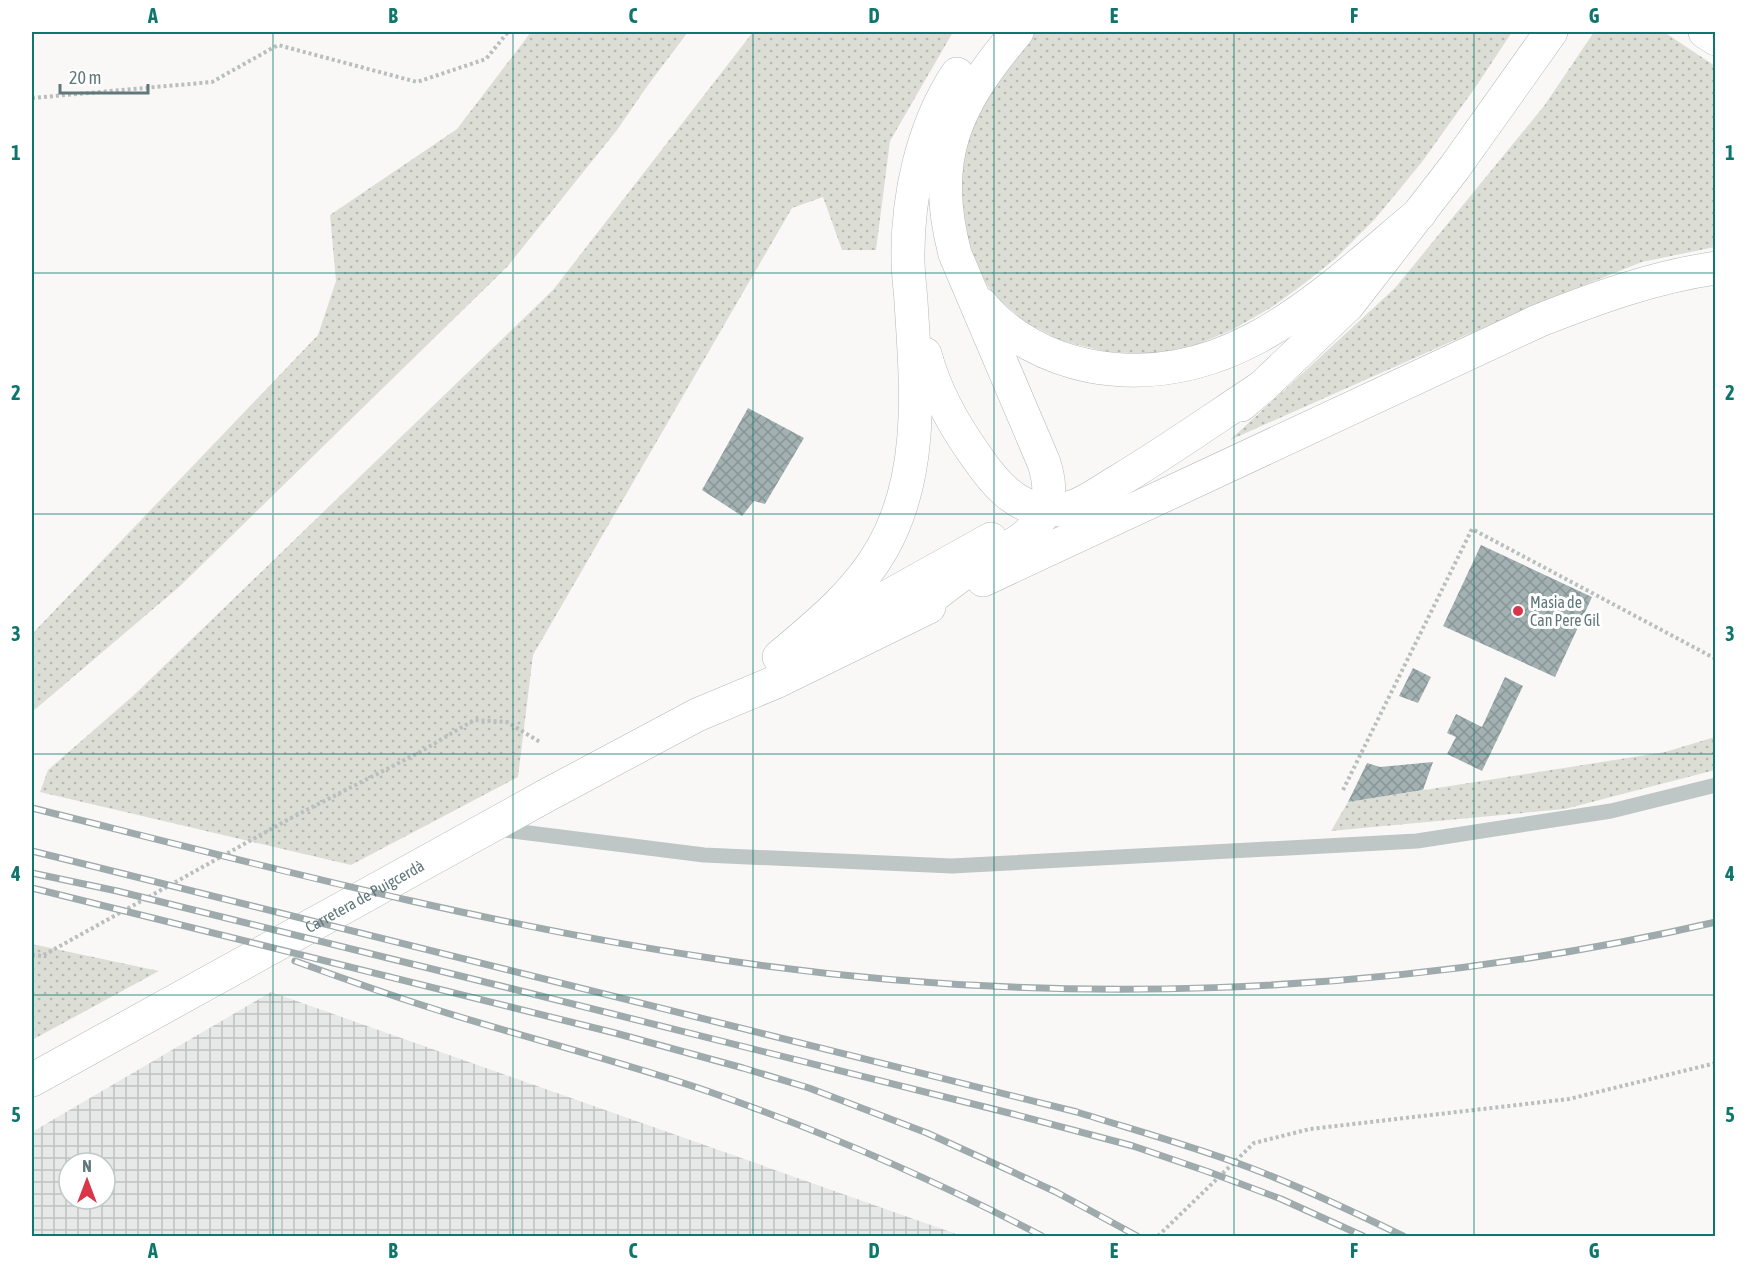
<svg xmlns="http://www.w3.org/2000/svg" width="1747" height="1268" viewBox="0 0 1747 1268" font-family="'Asap Condensed',sans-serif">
<defs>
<pattern id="industrial-grid" width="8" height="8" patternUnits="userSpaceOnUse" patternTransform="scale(1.5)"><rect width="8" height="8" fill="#e7e8e8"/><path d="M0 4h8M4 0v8" fill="none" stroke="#bfc1c1"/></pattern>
<pattern id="grass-dots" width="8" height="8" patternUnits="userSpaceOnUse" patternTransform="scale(1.5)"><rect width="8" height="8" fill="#dcded6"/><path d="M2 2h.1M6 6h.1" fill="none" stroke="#b6b9b3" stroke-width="1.8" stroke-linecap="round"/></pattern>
<pattern id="building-cross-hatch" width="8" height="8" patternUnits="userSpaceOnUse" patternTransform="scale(1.5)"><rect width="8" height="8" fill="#a3b1b2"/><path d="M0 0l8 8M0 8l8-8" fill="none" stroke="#889596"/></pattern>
</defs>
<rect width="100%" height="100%" fill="#f9f8f7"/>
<path fill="url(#industrial-grid)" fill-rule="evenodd" d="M271,992L962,1236H32V1132ZM69,1163H105V1199H69Z"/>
<g fill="url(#grass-dots)">
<polygon points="531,32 688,32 648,85 617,130 507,267 179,587 32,712 32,634 318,335 336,281 330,215 457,129"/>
<polygon points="753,32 953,32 890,141 876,250 842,250 823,197 792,208 533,655 518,777 351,865 40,792 48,770 134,695 553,290"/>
<polygon points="1031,32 1512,32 1477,85 1422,162 1375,219 1335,259 1301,286 1272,307 1232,330 1193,346 1152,354 1107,352 1062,341 1025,322 995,296 975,268 961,233 959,169 981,100"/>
<polygon points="1594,32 1664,32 1715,66 1715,247 1642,262 1527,308 1230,440 1395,288 1544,106"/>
<polygon points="1715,737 1715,770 1565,809 1331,831 1348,802 1665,752"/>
<polygon points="32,944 159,971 32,1040"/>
</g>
<g fill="url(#building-cross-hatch)">
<polygon points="748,408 804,438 765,504 754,501 742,516 702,490"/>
<polygon points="1481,545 1592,597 1555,677 1443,626"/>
<polygon points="1413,668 1431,677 1418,703 1399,696"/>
<polygon points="1505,677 1523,686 1482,771 1447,754 1456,737 1447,733 1456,714 1482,727"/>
<polygon points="1433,762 1423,790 1348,802 1367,763 1380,767"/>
</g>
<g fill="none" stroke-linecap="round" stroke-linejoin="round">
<g stroke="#b1babb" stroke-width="34">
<g id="secondary">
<polyline points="1241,405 1262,387 1348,305 1455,167 1551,32"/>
<polyline points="808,641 991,539"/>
<path id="s1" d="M32,1080L549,794L697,715L778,681L929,607"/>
</g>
</g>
<g stroke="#b2b9ba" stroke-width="34">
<g id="highway">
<polyline points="1705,32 1716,39"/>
<path d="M981,304C1008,337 1049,358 1090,366C1229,392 1323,294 1420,213"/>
<path d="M925,354C935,392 953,424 976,456C993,481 1013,506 1045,510C1056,511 1067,509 1077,505C1092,499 1106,488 1120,480C1168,451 1215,418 1262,387"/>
<path d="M983,580L1538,321C1596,298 1654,277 1716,268"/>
<path d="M904,619C926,602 948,584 971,568C999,549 1031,544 1045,509C1051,493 1049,479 1044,463L955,254C930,158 955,105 1017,32"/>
<path d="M779,657C817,625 857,593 882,549C925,474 916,384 911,301C910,287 908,273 908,260C907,197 922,127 957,74"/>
</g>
</g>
<g stroke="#b9bebf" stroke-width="4" stroke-dasharray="3 3" stroke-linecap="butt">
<polyline points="32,98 212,82 278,45 417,82 486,59 508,32"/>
<polyline points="1343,790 1472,529 1716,659"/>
<polyline points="32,955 42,956 291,818 420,752 474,720 507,722 540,742"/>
<polyline points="1158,1236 1254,1143 1310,1129 1569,1099 1716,1063"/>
</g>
<polyline stroke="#bec6c6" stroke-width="15" points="497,829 704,855 952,866 1417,841 1611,811 1716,785"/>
<use href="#secondary" stroke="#fff" stroke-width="33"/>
<use href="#highway" stroke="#fff" stroke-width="33"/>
<g stroke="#9eaaab" stroke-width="7">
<g id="rail">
<path d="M32,808C256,864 481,924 710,958C1042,1009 1388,998 1716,922"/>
<path d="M32,851L1077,1112C1134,1130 1192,1146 1248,1167C1301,1187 1352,1211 1403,1236"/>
<polyline points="32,873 117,891 509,988 1013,1114 1133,1146 1209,1172 1281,1199 1363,1236"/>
<polyline points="32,888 615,1033 743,1068 809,1088 927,1133 1004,1168 1056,1192 1137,1236"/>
<path d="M295,961C339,977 383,993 428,1007C521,1037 617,1060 710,1092C824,1132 935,1180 1042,1236"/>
</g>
</g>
<use href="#rail" stroke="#fff" stroke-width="4.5" stroke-dasharray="14" stroke-linecap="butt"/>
</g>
<path fill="none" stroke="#0f766e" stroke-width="1.5" stroke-opacity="0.55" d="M273,32V1236M513,32V1236M753,32V1236M994,32V1236M1234,32V1236M1474,32V1236M32,273H1716M32,514H1716M32,754H1716M32,995H1716"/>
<circle fill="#d93649" stroke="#fff" stroke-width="2" cx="1518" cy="611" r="6"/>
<g text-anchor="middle" stroke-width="6" stroke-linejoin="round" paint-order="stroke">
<g font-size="16" fill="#61787a" stroke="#fff" text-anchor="start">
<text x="1530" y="608">Masia de<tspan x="1530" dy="18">Can Pere Gil</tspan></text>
</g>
<g font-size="16" fill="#61787a" stroke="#fff">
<text dy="6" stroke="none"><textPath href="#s1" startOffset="380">Carretera de Puigcerdà</textPath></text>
</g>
</g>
<rect width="1747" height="1268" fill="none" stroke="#ffffff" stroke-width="66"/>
<g transform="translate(87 1181)"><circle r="28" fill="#ffffff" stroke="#c0c9ca" stroke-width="1.5"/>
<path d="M0-4.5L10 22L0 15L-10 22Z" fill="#d93649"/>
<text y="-9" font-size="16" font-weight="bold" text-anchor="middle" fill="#61787a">N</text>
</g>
<path d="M60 84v9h88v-9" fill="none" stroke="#61787a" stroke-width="3"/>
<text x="69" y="84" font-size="18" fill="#61787a" stroke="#ffffff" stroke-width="4.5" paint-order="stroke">20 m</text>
<rect x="33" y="33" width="1681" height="1202" fill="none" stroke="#0f766e" stroke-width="2"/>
<g font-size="20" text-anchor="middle" font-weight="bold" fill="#0f766e">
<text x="153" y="23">A</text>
<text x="393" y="23">B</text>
<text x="633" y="23">C</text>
<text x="874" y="23">D</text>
<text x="1114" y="23">E</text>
<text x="1354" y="23">F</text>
<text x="1594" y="23">G</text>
<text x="16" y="160">1</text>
<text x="1730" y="160">1</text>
<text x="16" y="400">2</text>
<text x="1730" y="400">2</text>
<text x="16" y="641">3</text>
<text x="1730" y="641">3</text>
<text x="16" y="881">4</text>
<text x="1730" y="881">4</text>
<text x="16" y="1122">5</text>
<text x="1730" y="1122">5</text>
<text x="153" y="1258">A</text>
<text x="393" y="1258">B</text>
<text x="633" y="1258">C</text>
<text x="874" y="1258">D</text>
<text x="1114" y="1258">E</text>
<text x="1354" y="1258">F</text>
<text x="1594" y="1258">G</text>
</g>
</svg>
